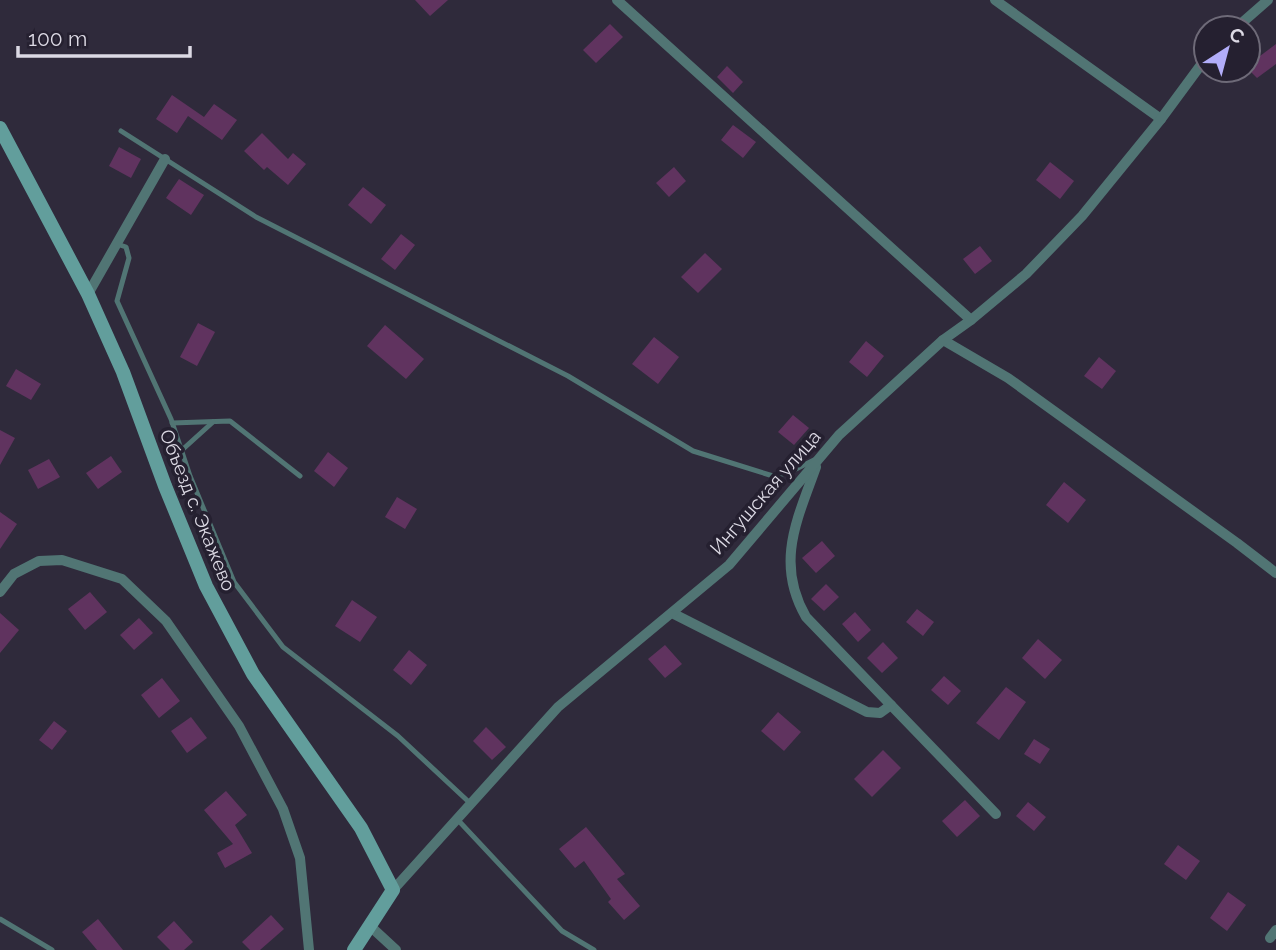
<svg xmlns="http://www.w3.org/2000/svg" width="1276" height="950" viewBox="0 0 1276 950" font-family="Raleway,sans-serif">
<rect width="100%" height="100%" fill="#2f2a3b"/>
<g fill="#60335f">
<polygon points="415,0 448,0 430,16"/>
<polygon points="610,24 623,37 596,63 583,50"/>
<polygon points="1276,44 1276,64 1257,78 1248,69 1248,65"/>
<polygon points="727,66 743,82 733,93 717,77"/>
<polygon points="172,95 204,117 214,104 237,120 222,140 188,116 177,133 156,119"/>
<polygon points="733,125 756,142 743,158 721,140"/>
<polygon points="262,133 288,159 293,153 306,164 288,185 267,167 264,170 244,151"/>
<polygon points="119,147 141,159 131,178 109,166"/>
<polygon points="1050,162 1074,181 1060,199 1036,180"/>
<polygon points="674,167 686,181 669,197 656,183"/>
<polygon points="179,179 204,195 191,215 166,198"/>
<polygon points="363,187 386,205 371,224 348,205"/>
<polygon points="401,234 415,245 395,270 381,259"/>
<polygon points="980,246 992,261 975,274 963,259"/>
<polygon points="705,253 722,269 698,293 681,277"/>
<polygon points="198,323 215,332 197,366 180,357"/>
<polygon points="385,325 424,359 406,379 367,346"/>
<polygon points="654,337 679,357 658,384 632,364"/>
<polygon points="866,341 884,356 867,377 849,362"/>
<polygon points="1099,357 1116,371 1102,389 1084,376"/>
<polygon points="16,369 41,384 31,400 6,386"/>
<polygon points="793,415 809,428 794,445 778,432"/>
<polygon points="0,430 15,438 0,465"/>
<polygon points="328,452 348,468 334,487 314,471"/>
<polygon points="111,456 122,472 98,489 86,473"/>
<polygon points="49,459 60,477 38,489 28,470"/>
<polygon points="1064,482 1086,500 1068,523 1046,505"/>
<polygon points="397,497 417,509 405,529 385,517"/>
<polygon points="0,512 17,524 0,549"/>
<polygon points="822,541 835,556 816,573 802,558"/>
<polygon points="826,584 839,597 824,611 811,599"/>
<polygon points="90,592 107,612 85,630 68,609"/>
<polygon points="352,600 377,617 360,642 335,626"/>
<polygon points="917,609 934,622 923,636 906,622"/>
<polygon points="855,612 871,630 858,642 842,624"/>
<polygon points="0,613 19,630 0,653"/>
<polygon points="139,618 153,633 134,650 120,635"/>
<polygon points="1038,639 1062,660 1045,679 1022,658"/>
<polygon points="883,642 898,658 882,673 867,658"/>
<polygon points="665,645 682,664 665,678 648,659"/>
<polygon points="409,650 427,665 411,685 393,670"/>
<polygon points="944,676 961,691 948,705 931,690"/>
<polygon points="162,678 180,701 159,718 141,695"/>
<polygon points="1006,687 1026,702 999,740 976,723"/>
<polygon points="778,712 801,732 784,751 761,731"/>
<polygon points="191,717 207,738 187,753 171,731"/>
<polygon points="54,721 67,731 52,750 39,740"/>
<polygon points="486,727 506,747 492,760 473,741"/>
<polygon points="1034,739 1050,749 1040,764 1024,754"/>
<polygon points="883,750 901,768 872,797 854,779"/>
<polygon points="226,791 247,815 235,825 252,853 225,868 217,853 233,844 204,810"/>
<polygon points="965,800 980,816 957,837 942,821"/>
<polygon points="1028,802 1046,817 1034,831 1016,816"/>
<polygon points="586,827 625,874 617,879 640,906 624,920 608,902 611,899 584,861 575,868 559,849"/>
<polygon points="1178,845 1200,861 1186,880 1164,864"/>
<polygon points="1228,892 1246,905 1227,931 1210,918"/>
<polygon points="271,915 284,929 260,950 250,950 242,942"/>
<polygon points="98,919 123,950 97,950 82,932"/>
<polygon points="174,921 193,942 184,950 170,950 157,937"/>
</g>
<g fill="none" stroke-linecap="round" stroke-linejoin="round">
<g stroke="#517574" stroke-width="5">
<polyline points="121,131 256,217 568,376 693,451 773,476 790,472 814,460"/>
<polyline points="117,244 126,247 129,258 117,301 171,419 190,476 234,582 283,647 398,736 471,804"/>
<polyline points="172,423 230,421 300,476"/>
<polyline points="182,450 213,422"/>
<polyline points="457,819 562,931 594,950"/>
<polyline points="0,919 52,950"/>
</g>
<g stroke="#517574" stroke-width="10">
<polyline points="617,0 971,320"/>
<polyline points="995,0 1161,119"/>
<polyline points="1236,28 1268,0"/>
<polyline points="88,294 165,159"/>
<polyline points="943,340 1008,378 1237,543 1276,573"/>
<path d="M816,467C797,520 775,563 806,617L996,814"/>
<polyline points="0,592 14,574 39,561 62,560 122,579 166,621 239,726 283,809 300,858 309,950"/>
<polyline points="672,613 867,712 880,713 891,705"/>
<polyline points="393,890 558,707 729,565 839,435 943,340 971,320 1026,274 1082,216 1161,119 1206,58"/>
<polyline points="370,926 396,950"/>
<polyline points="1270,938 1276,930"/>
</g>
<polyline stroke="#629e9c" stroke-width="14" points="0,128 88,294 123,372 165,486 206,586 253,674 361,828 393,890 354,950"/>
</g>
<g text-anchor="middle" stroke-width="7" stroke-linejoin="round" paint-order="stroke">
<g font-size="19" fill="#dcd9e4" stroke="#252030">
<text transform="translate(765 492) rotate(-49)" y="7">Ингушская улица</text>
<text transform="translate(198 510) rotate(68)" y="7">Объезд с. Экажево</text>
</g>
</g>
<g transform="translate(1227 49) rotate(36)"><circle r="33" fill="#252030" stroke="#6e6a78" stroke-width="2"/>
<path d="M0-5L12 26L0 18L-12 26Z" fill="#b2adf9"/>
<text y="-10" font-size="19" font-weight="bold" text-anchor="middle" fill="#dcd9e4">С</text>
</g>
<path d="M18 46v10h172v-10" fill="none" stroke="#dcd9e4" stroke-width="3.5"/>
<text x="28" y="46" font-size="21" fill="#dcd9e4" stroke="#252030" stroke-width="5" paint-order="stroke">100 m</text>
</svg>
